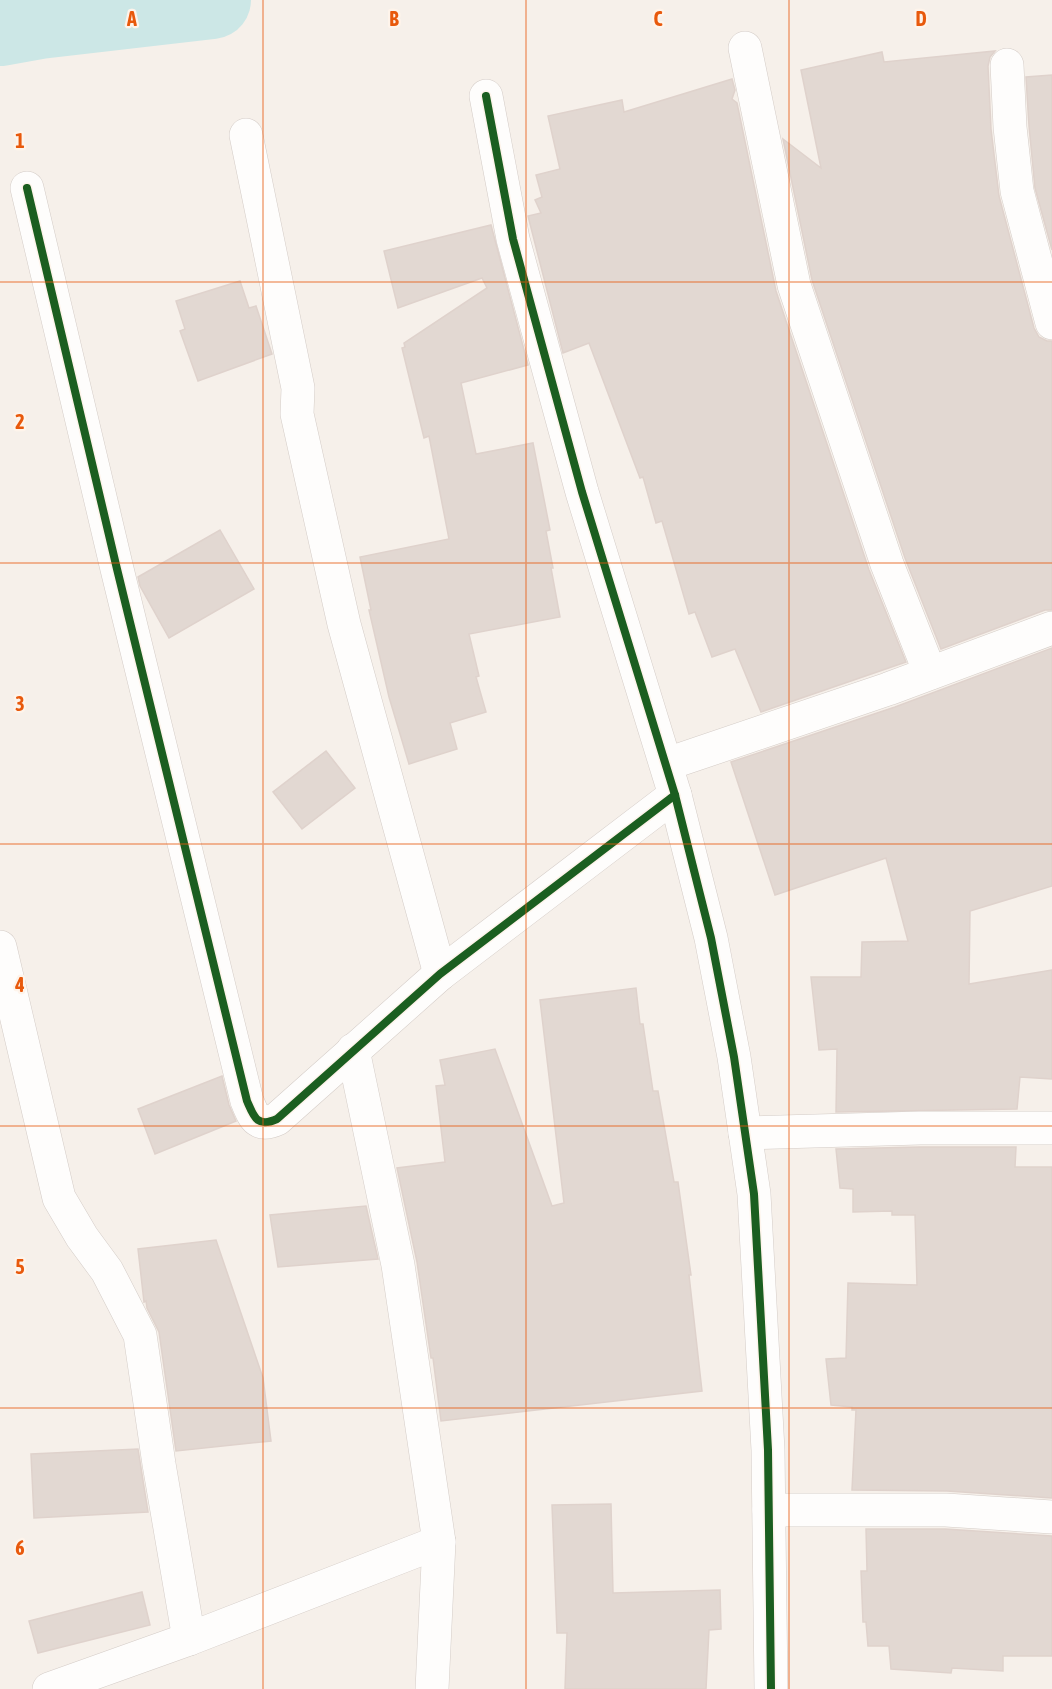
<svg xmlns="http://www.w3.org/2000/svg" width="1052" height="1689" viewBox="0 0 1052 1689" font-family="'Asap Condensed',sans-serif">
<rect width="100%" height="100%" fill="#f6f0ea"/>
<polygon fill="#e5ecd5" points="0,0 138,0 0,31"/>
<g fill="none" stroke-linecap="round" stroke-linejoin="round">
<polyline stroke="#cce7e6" stroke-width="78" points="0,27 39,20 212,0"/>
</g>
<g fill="#e2d8d2" stroke="#dfd2cc" stroke-width="1.5">
<polygon points="995,51 990,57 988,66 991,129 999,196 1034,328 1039,337 1047,341 1052,341 1052,610 1045,610 941,649 905,558 812,280 783,139 821,168 801,70 882,52 884,62"/>
<polygon points="1052,75 1052,250 1035,188 1029,126 1026,77"/>
<polygon points="732,79 735,90 732,99 737,103 776,291 869,570 906,662 761,712 735,649 712,657 695,612 689,614 662,521 656,523 643,477 640,478 589,343 563,353 528,216 541,213 535,200 542,197 536,175 560,169 548,116 622,100 624,112"/>
<polygon points="491,225 528,365 461,383 476,454 533,443 550,530 546,531 553,568 551,568 560,617 469,634 479,676 476,677 486,712 450,723 457,749 409,764 389,697 369,610 371,610 360,557 449,539 429,436 424,438 402,348 405,347 404,343 487,288 482,278 398,308 384,251"/>
<polygon points="240,281 249,308 256,306 272,354 198,381 180,331 185,329 176,301"/>
<polygon points="220,530 254,589 169,638 140,586 138,577"/>
<polygon points="1052,648 1052,886 970,911 969,984 1052,970 1052,1079 1020,1077 1017,1109 836,1112 837,1049 819,1050 811,977 861,977 862,942 908,941 886,858 775,895 731,762 895,707"/>
<polygon points="326,751 355,788 302,829 273,792"/>
<polygon points="636,988 640,1024 643,1024 653,1091 658,1091 674,1182 678,1182 691,1275 689,1275 702,1391 441,1421 433,1358 431,1358 417,1262 397,1168 445,1162 436,1086 445,1085 440,1060 495,1049 552,1206 564,1203 540,1000"/>
<polygon points="222,1076 229,1105 236,1121 155,1154 138,1109"/>
<polygon points="920,1147 1016,1147 1015,1167 1052,1167 1052,1498 947,1491 852,1490 856,1410 852,1410 852,1407 831,1405 826,1359 846,1358 848,1283 917,1285 915,1215 892,1215 892,1211 853,1212 853,1189 840,1188 836,1149"/>
<polygon points="366,1206 378,1259 278,1267 270,1215"/>
<polygon points="216,1240 263,1378 271,1441 176,1451 159,1332 147,1308 146,1301 144,1302 138,1249"/>
<polygon points="138,1449 148,1512 34,1518 31,1454"/>
<polygon points="611,1504 613,1593 720,1590 721,1629 709,1630 706,1689 565,1689 567,1633 557,1633 552,1505"/>
<polygon points="866,1529 945,1529 1052,1536 1052,1656 1003,1656 1003,1671 952,1668 951,1673 891,1669 889,1646 868,1646 866,1622 863,1622 861,1571 867,1571"/>
<polygon points="142,1592 150,1625 38,1653 29,1621"/>
</g>
<g fill="none" stroke-linecap="round" stroke-linejoin="round">
<g stroke="#d4ccc7" stroke-width="34">
<g id="minor">
<polyline points="745,48 794,285 887,564 930,673"/>
<polyline points="1007,65 1010,127 1017,191 1052,323"/>
<polyline points="486,96 513,239 582,492 675,795 711,938 734,1057 754,1194 768,1450 771,1689"/>
<polyline points="246,135 298,388 297,414 344,624 440,974"/>
<path d="M27,188L117,569L247,1101C254,1117 257,1128 277,1119L440,974L675,795"/>
<polyline points="667,764 888,689 1052,628"/>
<polyline points="0,947 59,1198 82,1237 107,1271 140,1335 159,1464 189,1639"/>
<polyline points="353,1050 398,1265 439,1542 432,1689"/>
<polyline points="745,1133 920,1128 1052,1128"/>
<polyline points="769,1510 946,1510 1052,1517"/>
<polyline points="49,1689 189,1639 439,1542"/>
</g>
</g>
<use href="#minor" stroke="#fefdfc" stroke-width="33"/>
<g stroke="#fef4eb" stroke-width="11">
<g id="cycleway">
<polyline points="486,96 513,239 582,492 675,795 711,938 734,1057 754,1194 768,1450 771,1689"/>
<path d="M27,188L117,569L247,1101C254,1117 257,1128 277,1119L440,974L675,795"/>
</g>
</g>
<use href="#cycleway" stroke="#1b5e20" stroke-width="8"/>
</g>
<path fill="none" stroke="#e8590c" stroke-width="1.5" stroke-opacity="0.55" d="M263,0V1689M526,0V1689M789,0V1689M0,282H1052M0,563H1052M0,844H1052M0,1126H1052M0,1408H1052"/>
<g font-size="20" text-anchor="middle" font-weight="bold" fill="#e8590c" stroke="#fef4eb" stroke-width="4.5" stroke-linejoin="round" paint-order="stroke">
<text x="132" y="26">A</text>
<text x="394" y="26">B</text>
<text x="658" y="26">C</text>
<text x="921" y="26">D</text>
<text x="20" y="148">1</text>
<text x="20" y="429">2</text>
<text x="20" y="711">3</text>
<text x="20" y="992">4</text>
<text x="20" y="1274">5</text>
<text x="20" y="1555">6</text>
</g>
</svg>
